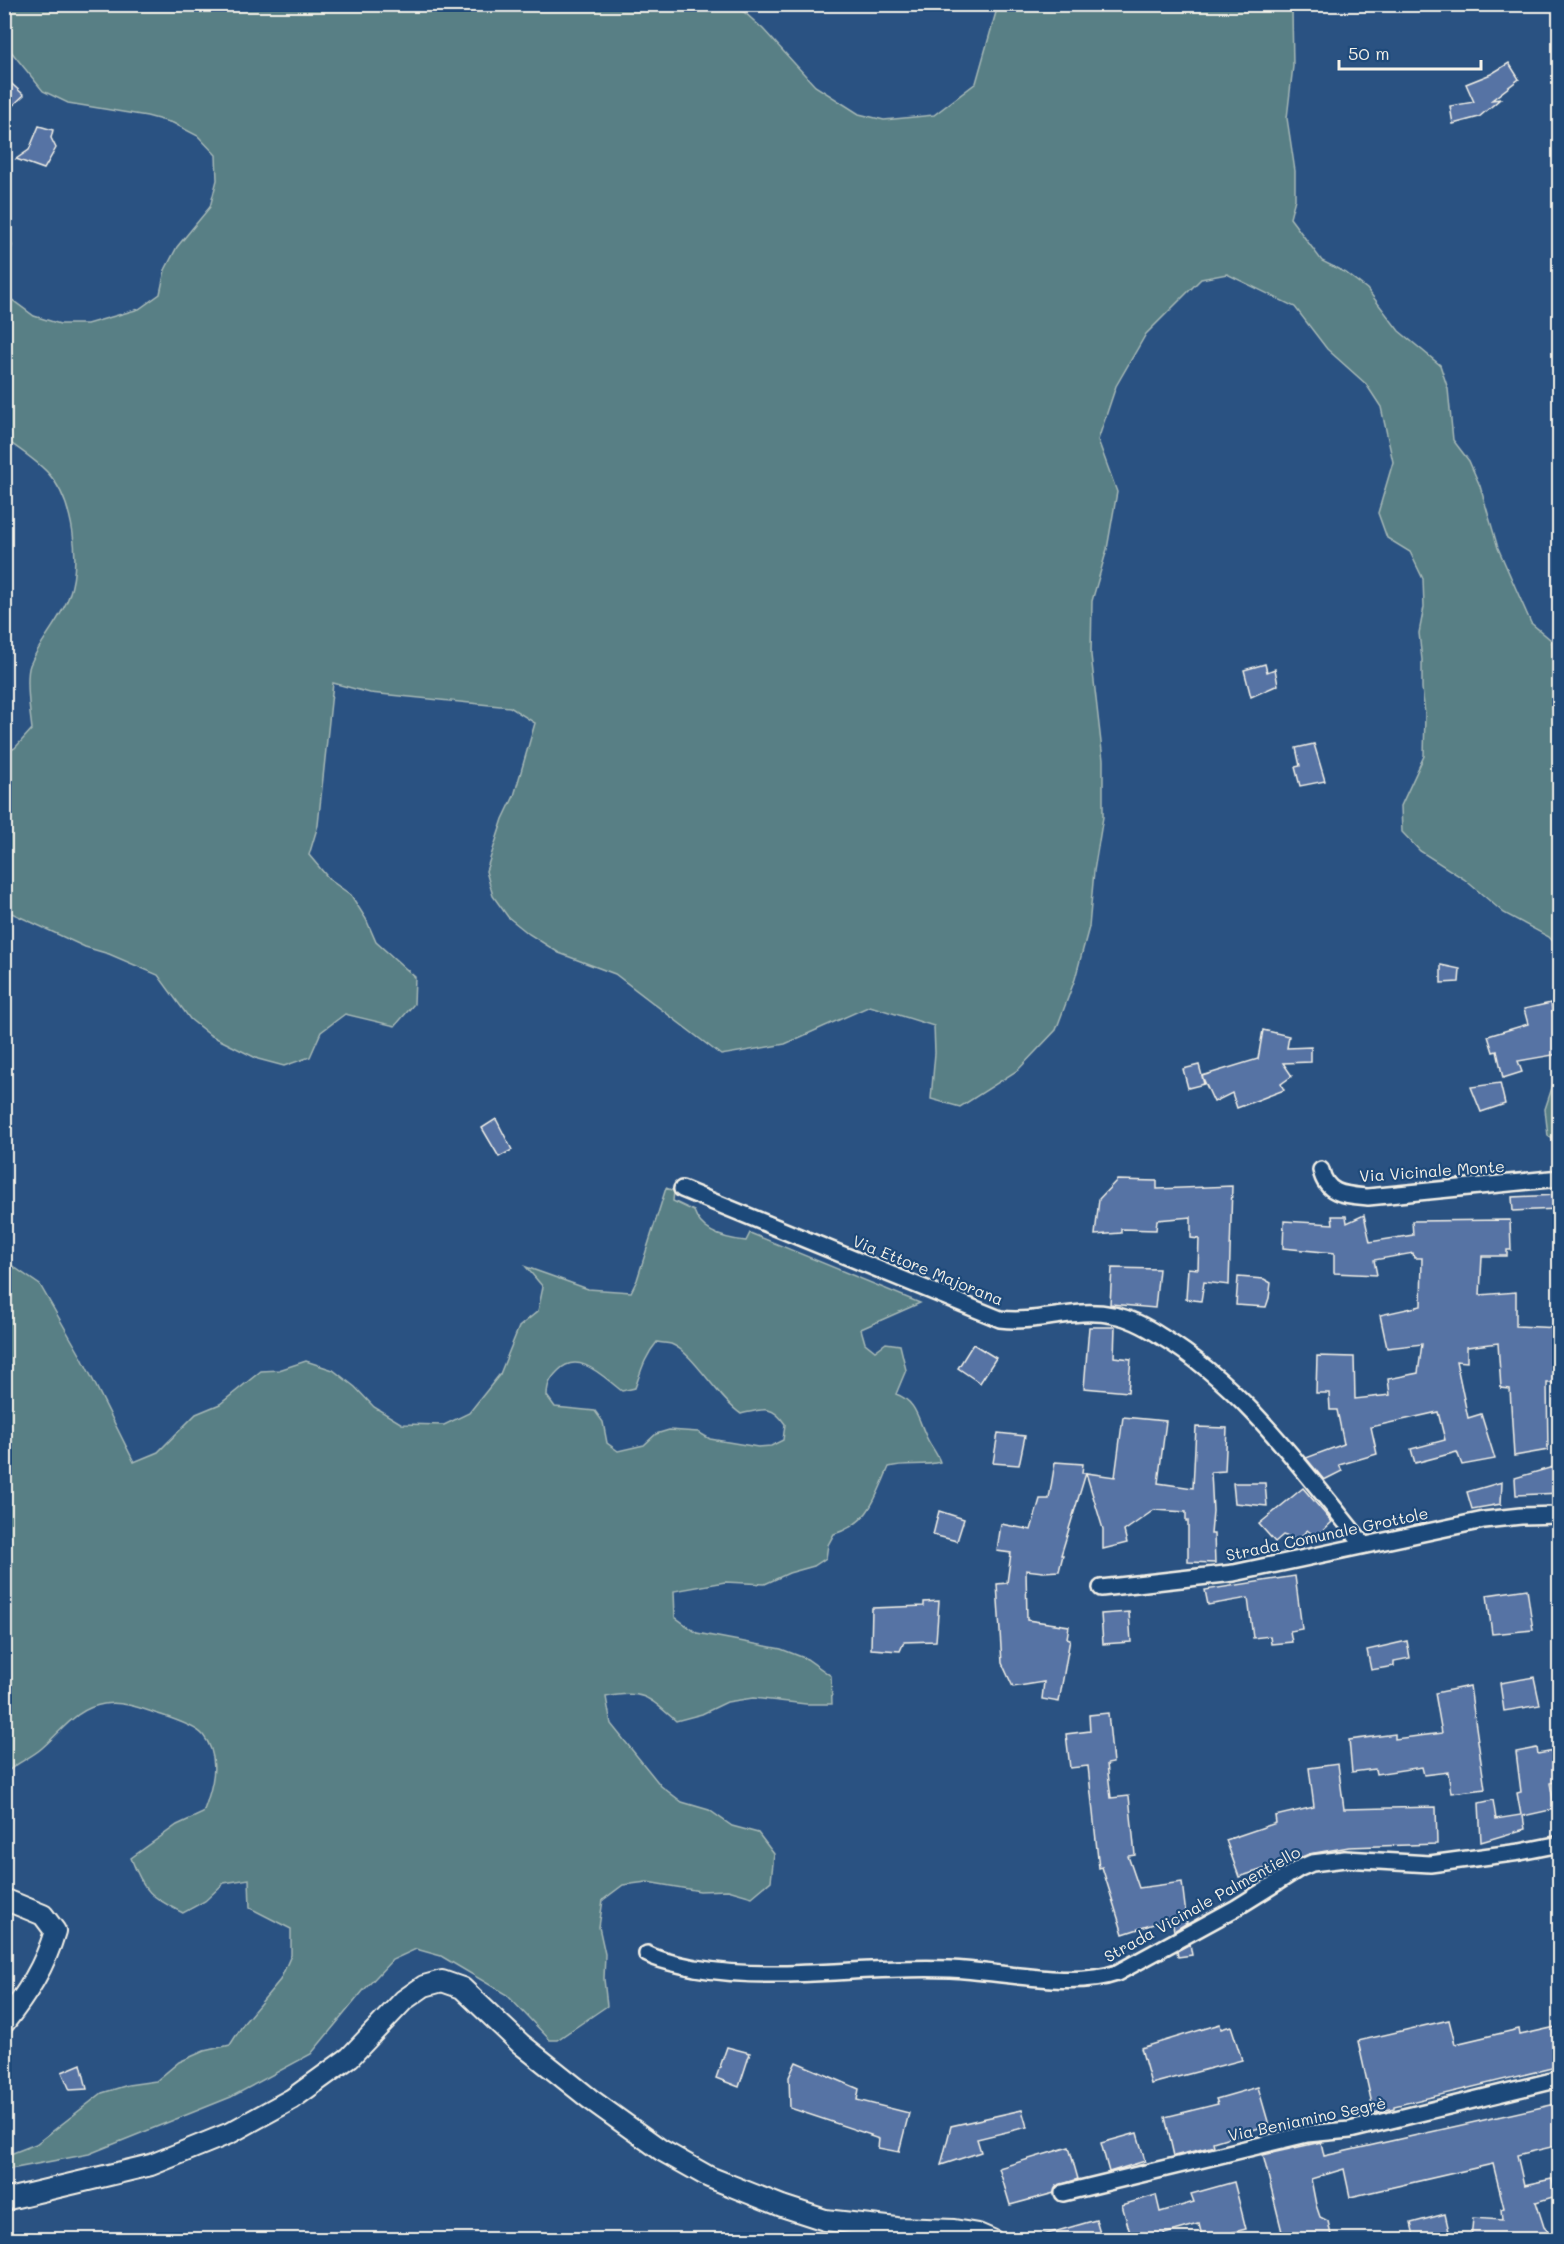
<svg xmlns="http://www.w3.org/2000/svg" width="1564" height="2244" viewBox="0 0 1564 2244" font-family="Mali,sans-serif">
<rect width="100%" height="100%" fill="#2a5282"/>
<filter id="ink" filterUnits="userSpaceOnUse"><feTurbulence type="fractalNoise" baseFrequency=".0167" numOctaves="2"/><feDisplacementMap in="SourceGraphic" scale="12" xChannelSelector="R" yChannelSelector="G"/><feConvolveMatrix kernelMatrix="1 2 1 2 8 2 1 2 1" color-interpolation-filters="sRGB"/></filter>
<g filter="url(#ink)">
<g fill="#587f85" stroke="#a6b8b6" stroke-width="1.5" fill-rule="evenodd">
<path d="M5,4L730,5L744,12L763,29L815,86L859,114L884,120L934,115L976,83L998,5H1303L1292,11L1293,66L1287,118L1295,171V199L1290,218L1322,261L1346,273L1367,289L1399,331L1440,365L1448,389L1453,440L1469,461L1480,486L1498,548L1531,623L1551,640L1560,685L1559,948L1549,937L1504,913L1464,879L1420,851L1402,832L1401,806L1424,756L1425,714L1422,688V660L1419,633L1424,607L1423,579L1410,552L1387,538L1378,513L1393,462L1381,407L1366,384L1327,349L1295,307L1227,274L1201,279L1146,334L1116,386L1098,440L1117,492L1107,549L1092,601L1091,655L1103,760V817L1094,871L1089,927L1075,979L1056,1030L1018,1070L960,1107L931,1099L935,1053L934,1026L870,1006L785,1044L721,1055L615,974L559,953L529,934L508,917L493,896L486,871L503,819L514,796L535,723L510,707L370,693L333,683L318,825L309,855L330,880L351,895L366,919L376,942L415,977L414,1004L395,1026L345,1014L321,1032L310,1057L284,1066L258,1059L210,1035L190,1019L158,975L109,954L85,947L5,910V753L15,748L32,729C30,714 25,678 30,665C40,641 60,621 69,596C81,562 74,501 48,473C36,460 20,450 5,439L4,239L12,245L7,272L11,299L34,316L60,324H87L139,309L160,294L165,270L177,247L210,207L217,180L216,155L198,136L173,123L147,116L68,103L43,91L5,44Z"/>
<polygon points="1559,1067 1560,1143 1559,1143 1548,1136 1545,1109"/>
<path d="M666,1188L674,1191L673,1201L694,1211C701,1232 725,1239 746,1241L750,1233L920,1303L861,1329L865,1343L875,1351L886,1343L900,1345L906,1370L896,1394C916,1401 918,1419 926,1436C930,1446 936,1451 940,1462C923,1467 906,1462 889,1467C875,1498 870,1523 834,1534L828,1545L826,1558L814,1566L789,1573L765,1584L725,1582L674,1591L675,1617L697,1633L781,1649L807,1659L831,1676L832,1704H806L753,1698L727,1702L702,1714L676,1721C649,1697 642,1689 606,1697L611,1724L661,1786L682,1802L709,1810L732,1826L758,1833L774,1854L771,1881L752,1897L728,1890L700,1891L647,1882L623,1885L603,1900L599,1927L605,1954L604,1979L607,2006L557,2040H550L507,1995L441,1956L416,1949L392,1960L363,1991L311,2054L231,2097L89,2154L5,2170V2156L36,2144L102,2093L128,2085L156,2081L179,2062L204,2051L230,2045L244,2023L280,1980L291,1955V1929L250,1908L249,1879L224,1883L205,1901L183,1913C151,1897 144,1892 131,1858L177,1825L203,1813C212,1789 222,1758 203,1735C194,1725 170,1718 158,1714C140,1708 123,1701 104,1704C76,1708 62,1731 42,1748C31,1758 15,1763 5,1774V1261L40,1285L82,1358L134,1462L158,1452L196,1414L220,1404L261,1371L279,1370L306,1361L333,1370L355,1387L374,1407L402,1424L444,1425L469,1413L500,1374L519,1327L538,1311L543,1287L526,1267L588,1289L631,1292L637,1280ZM657,1342C662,1343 667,1343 671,1344C693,1352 718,1399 741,1414C762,1409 772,1404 785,1424L783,1440L771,1446L758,1447L710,1439L698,1432L669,1430L656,1434L644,1445L618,1451L607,1443L603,1422L595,1411L555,1407L547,1396C547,1385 550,1379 558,1371C579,1349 604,1378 622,1391L635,1388C641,1371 645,1356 657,1342Z"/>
</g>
<g fill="#5673a4" stroke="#f4f1e8" stroke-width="1.5">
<polygon points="1509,63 1519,79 1492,100 1500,99 1479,117 1453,124 1450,106 1474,102 1466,84 1491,74"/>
<polygon points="4,77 24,95 4,114"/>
<polygon points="39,126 53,130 51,138 56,148 44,169 16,159 29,150"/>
<polygon points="1265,664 1267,672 1275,669 1278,685 1251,697 1244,670"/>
<polygon points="1314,744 1325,781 1300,786 1295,767 1300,766 1296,748"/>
<polygon points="1441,965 1460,969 1459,982 1441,983"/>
<polygon points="1551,1003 1559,1054 1518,1061 1522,1072 1503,1078 1497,1051 1493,1052 1488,1036 1528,1024 1524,1009"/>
<polygon points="1263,1030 1289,1036 1287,1048 1311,1047 1311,1062 1283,1063 1292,1076 1281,1084 1284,1090 1237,1108 1232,1093 1214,1102 1202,1076 1204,1084 1188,1088 1183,1069 1199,1065 1202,1076 1258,1059"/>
<polygon points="1500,1083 1505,1104 1481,1112 1471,1087"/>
<polygon points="496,1119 512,1150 499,1157 482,1128"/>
<polygon points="1117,1180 1157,1181 1157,1189 1232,1186 1229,1285 1204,1282 1201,1301 1186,1299 1188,1268 1198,1269 1199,1239 1191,1238 1191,1217 1157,1220 1156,1230 1121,1229 1121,1233 1095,1235 1099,1199"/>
<polygon points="1558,1195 1558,1209 1513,1211 1512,1197"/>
<polygon points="1364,1215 1370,1242 1413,1235 1412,1221 1510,1220 1511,1250 1507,1250 1507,1256 1482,1256 1480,1295 1516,1292 1516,1326 1560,1328 1560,1383 1547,1383 1548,1450 1514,1456 1510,1389 1501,1388 1498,1343 1467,1347 1467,1362 1456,1361 1468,1418 1481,1414 1495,1459 1462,1465 1457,1452 1415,1463 1411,1449 1445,1440 1438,1412 1371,1427 1377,1454 1339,1465 1342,1471 1324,1480 1306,1458 1344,1444 1337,1410 1330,1410 1329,1393 1316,1393 1317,1356 1354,1357 1355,1399 1390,1395 1388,1379 1418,1373 1422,1344 1387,1348 1380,1315 1421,1306 1422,1258 1414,1258 1413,1253 1374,1260 1377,1275 1334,1273 1334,1253 1283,1248 1284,1221 1333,1224 1332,1216 1346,1216 1347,1223"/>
<polygon points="1112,1268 1159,1269 1155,1308 1110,1304"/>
<polygon points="1238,1277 1264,1279 1271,1283 1269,1298 1266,1307 1236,1305"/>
<polygon points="1089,1327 1115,1327 1114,1357 1131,1359 1128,1392 1084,1388"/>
<polygon points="973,1344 996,1358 980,1383 958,1368"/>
<polygon points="1123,1417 1166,1421 1158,1483 1193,1488 1196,1427 1227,1428 1225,1471 1211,1472 1213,1511 1211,1534 1214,1534 1215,1563 1188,1562 1188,1521 1186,1521 1186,1512 1154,1510 1124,1531 1127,1543 1103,1549 1103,1529 1086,1473 1115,1477"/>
<polygon points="998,1433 1025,1436 1019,1465 993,1463"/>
<polygon points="1055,1462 1083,1464 1082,1473 1086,1473 1061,1555 1063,1555 1059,1571 1043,1572 1026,1570 1027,1620 1069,1626 1067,1638 1070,1639 1059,1702 1042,1699 1044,1682 1013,1687 1002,1663 997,1584 1007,1583 1011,1553 997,1551 1001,1524 1031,1530 1040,1499 1049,1499"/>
<polygon points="1560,1465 1560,1493 1516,1495 1515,1478"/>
<polygon points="1502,1482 1501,1504 1472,1509 1467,1492"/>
<polygon points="1233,1483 1265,1483 1267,1506 1235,1503"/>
<polygon points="1303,1488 1332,1522 1316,1537 1307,1530 1298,1540 1283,1535 1275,1542 1259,1524"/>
<polygon points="939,1511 964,1519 957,1541 933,1535"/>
<polygon points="1295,1576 1302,1629 1290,1631 1292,1642 1271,1644 1270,1636 1253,1638 1248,1598 1208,1605 1205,1590"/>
<polygon points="1527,1589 1533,1630 1492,1634 1487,1595"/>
<polygon points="939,1601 936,1641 904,1642 900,1651 871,1649 872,1608 924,1606 924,1602"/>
<polygon points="1129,1612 1131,1642 1103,1644 1101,1614"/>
<polygon points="1407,1641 1410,1658 1394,1661 1394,1666 1371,1670 1367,1650"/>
<polygon points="1534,1677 1540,1705 1504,1711 1500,1683"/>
<polygon points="1470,1686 1485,1789 1451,1793 1448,1772 1424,1775 1422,1767 1376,1774 1375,1769 1352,1772 1349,1740 1395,1734 1395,1739 1442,1733 1435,1693"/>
<polygon points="1108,1713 1113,1763 1107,1764 1111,1798 1129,1796 1135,1855 1128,1856 1139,1888 1182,1882 1187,1923 1174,1931 1172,1918 1123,1934 1102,1867 1099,1868 1088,1766 1070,1768 1066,1734 1090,1731 1089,1715"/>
<polygon points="1537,1748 1538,1754 1560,1750 1560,1781 1550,1783 1555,1809 1523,1816 1525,1829 1481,1842 1479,1803 1493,1800 1496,1819 1521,1815 1517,1793 1521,1792 1516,1752"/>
<polygon points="1338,1764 1344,1809 1436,1807 1437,1844 1349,1847 1309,1854 1282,1866 1282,1863 1239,1877 1226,1840 1276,1823 1275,1816 1314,1807 1309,1768"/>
<polygon points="1190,1944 1192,1955 1178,1957 1177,1951"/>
<polygon points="1449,2020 1455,2044 1519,2029 1520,2035 1560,2026 1560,2066 1394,2106 1394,2108 1374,2113 1358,2041"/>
<polygon points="1220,2024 1221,2029 1231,2026 1242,2060 1151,2084 1141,2048"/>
<polygon points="727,2047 750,2053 739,2087 716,2078"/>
<polygon points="796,2062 859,2089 857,2100 909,2113 899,2152 878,2148 879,2139 870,2136 871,2135 790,2108 789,2077"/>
<polygon points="81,2064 87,2089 70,2090 62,2072"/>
<polygon points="1258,2087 1269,2125 1213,2142 1214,2146 1174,2156 1165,2117 1218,2104 1216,2099"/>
<polygon points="1560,2103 1560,2145 1517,2155 1524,2185 1552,2179 1556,2196 1536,2202 1544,2227 1556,2240 1471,2240 1473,2218 1502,2220 1501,2209 1504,2208 1493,2164 1350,2197 1344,2169 1311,2179 1316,2205 1320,2217 1328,2221 1332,2240 1284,2240 1263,2155 1321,2142 1324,2156"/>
<polygon points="1022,2110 1027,2127 977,2139 981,2152 941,2165 951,2126"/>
<polygon points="1137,2133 1145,2161 1109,2172 1101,2143"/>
<polygon points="1069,2147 1078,2179 1057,2186 1054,2193 1010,2205 999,2168"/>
<polygon points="1234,2182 1246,2229 1203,2240 1199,2224 1164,2234 1165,2240 1132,2240 1122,2205 1156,2195 1160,2212 1194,2202 1191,2194"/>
<polygon points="1445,2214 1451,2240 1415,2240 1411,2223"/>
<polygon points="1096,2220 1102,2240 1044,2240 1043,2235"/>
</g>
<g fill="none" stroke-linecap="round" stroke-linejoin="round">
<g stroke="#f4f1e8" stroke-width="20">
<g id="minor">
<path d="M1321,1170C1326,1195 1346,1195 1368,1197L1560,1178"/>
<path d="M682,1189L1000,1319C1039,1324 1073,1307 1113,1315C1131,1318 1147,1327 1162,1337C1245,1387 1303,1471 1364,1545"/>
<polyline points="1101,1588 1234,1573 1484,1520 1521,1516 1560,1515"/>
<path d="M647,1954C662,1962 678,1964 695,1968C779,1983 865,1965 950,1969C1000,1971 1071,1989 1117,1973L1236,1908L1300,1868L1312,1863L1345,1859L1430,1864L1520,1852L1560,1844"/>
<polyline points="1063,2193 1307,2134 1350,2130 1560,2079"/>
</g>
</g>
<g stroke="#f4f1e8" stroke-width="24">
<g id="tertiary">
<path d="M4,1899L43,1915L55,1931C45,1966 27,1994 4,2023"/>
<polyline points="4,2200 151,2165 230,2133 292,2099 350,2057 404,2000 424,1986 442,1981 462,1988 521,2044 590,2099 661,2150 709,2177 782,2206 825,2220 897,2228 954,2230 978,2234 992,2240"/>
</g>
</g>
<use href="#minor" stroke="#1f4a7a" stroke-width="15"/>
<use href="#tertiary" stroke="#1f4a7a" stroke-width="20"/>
</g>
</g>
<g text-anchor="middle" stroke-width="4.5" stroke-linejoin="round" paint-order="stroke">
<g font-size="16" fill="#f4f1e8" stroke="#1f4a7a">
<text transform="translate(1432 1171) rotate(-4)" y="6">Via Vicinale Monte</text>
<text transform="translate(928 1270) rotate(22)" y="6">Via Ettore Majorana</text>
<text transform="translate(1327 1534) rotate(-12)" y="6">Strada Comunale Grottole</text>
<text transform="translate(1202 1904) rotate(-29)" y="6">Strada Vicinale Palmentiello</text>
<text transform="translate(1307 2119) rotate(-12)" y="6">Via Beniamino Segrè</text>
</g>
</g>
<rect width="1564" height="2244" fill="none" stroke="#1f4a7a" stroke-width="24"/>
<rect x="12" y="12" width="1540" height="2220" fill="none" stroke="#f4f1e8" stroke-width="2" filter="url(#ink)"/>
<path d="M1339 60v9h142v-9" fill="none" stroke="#f4f1e8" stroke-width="3"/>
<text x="1348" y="60" font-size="18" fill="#f4f1e8" stroke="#1f4a7a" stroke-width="4.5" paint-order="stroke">50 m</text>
</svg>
